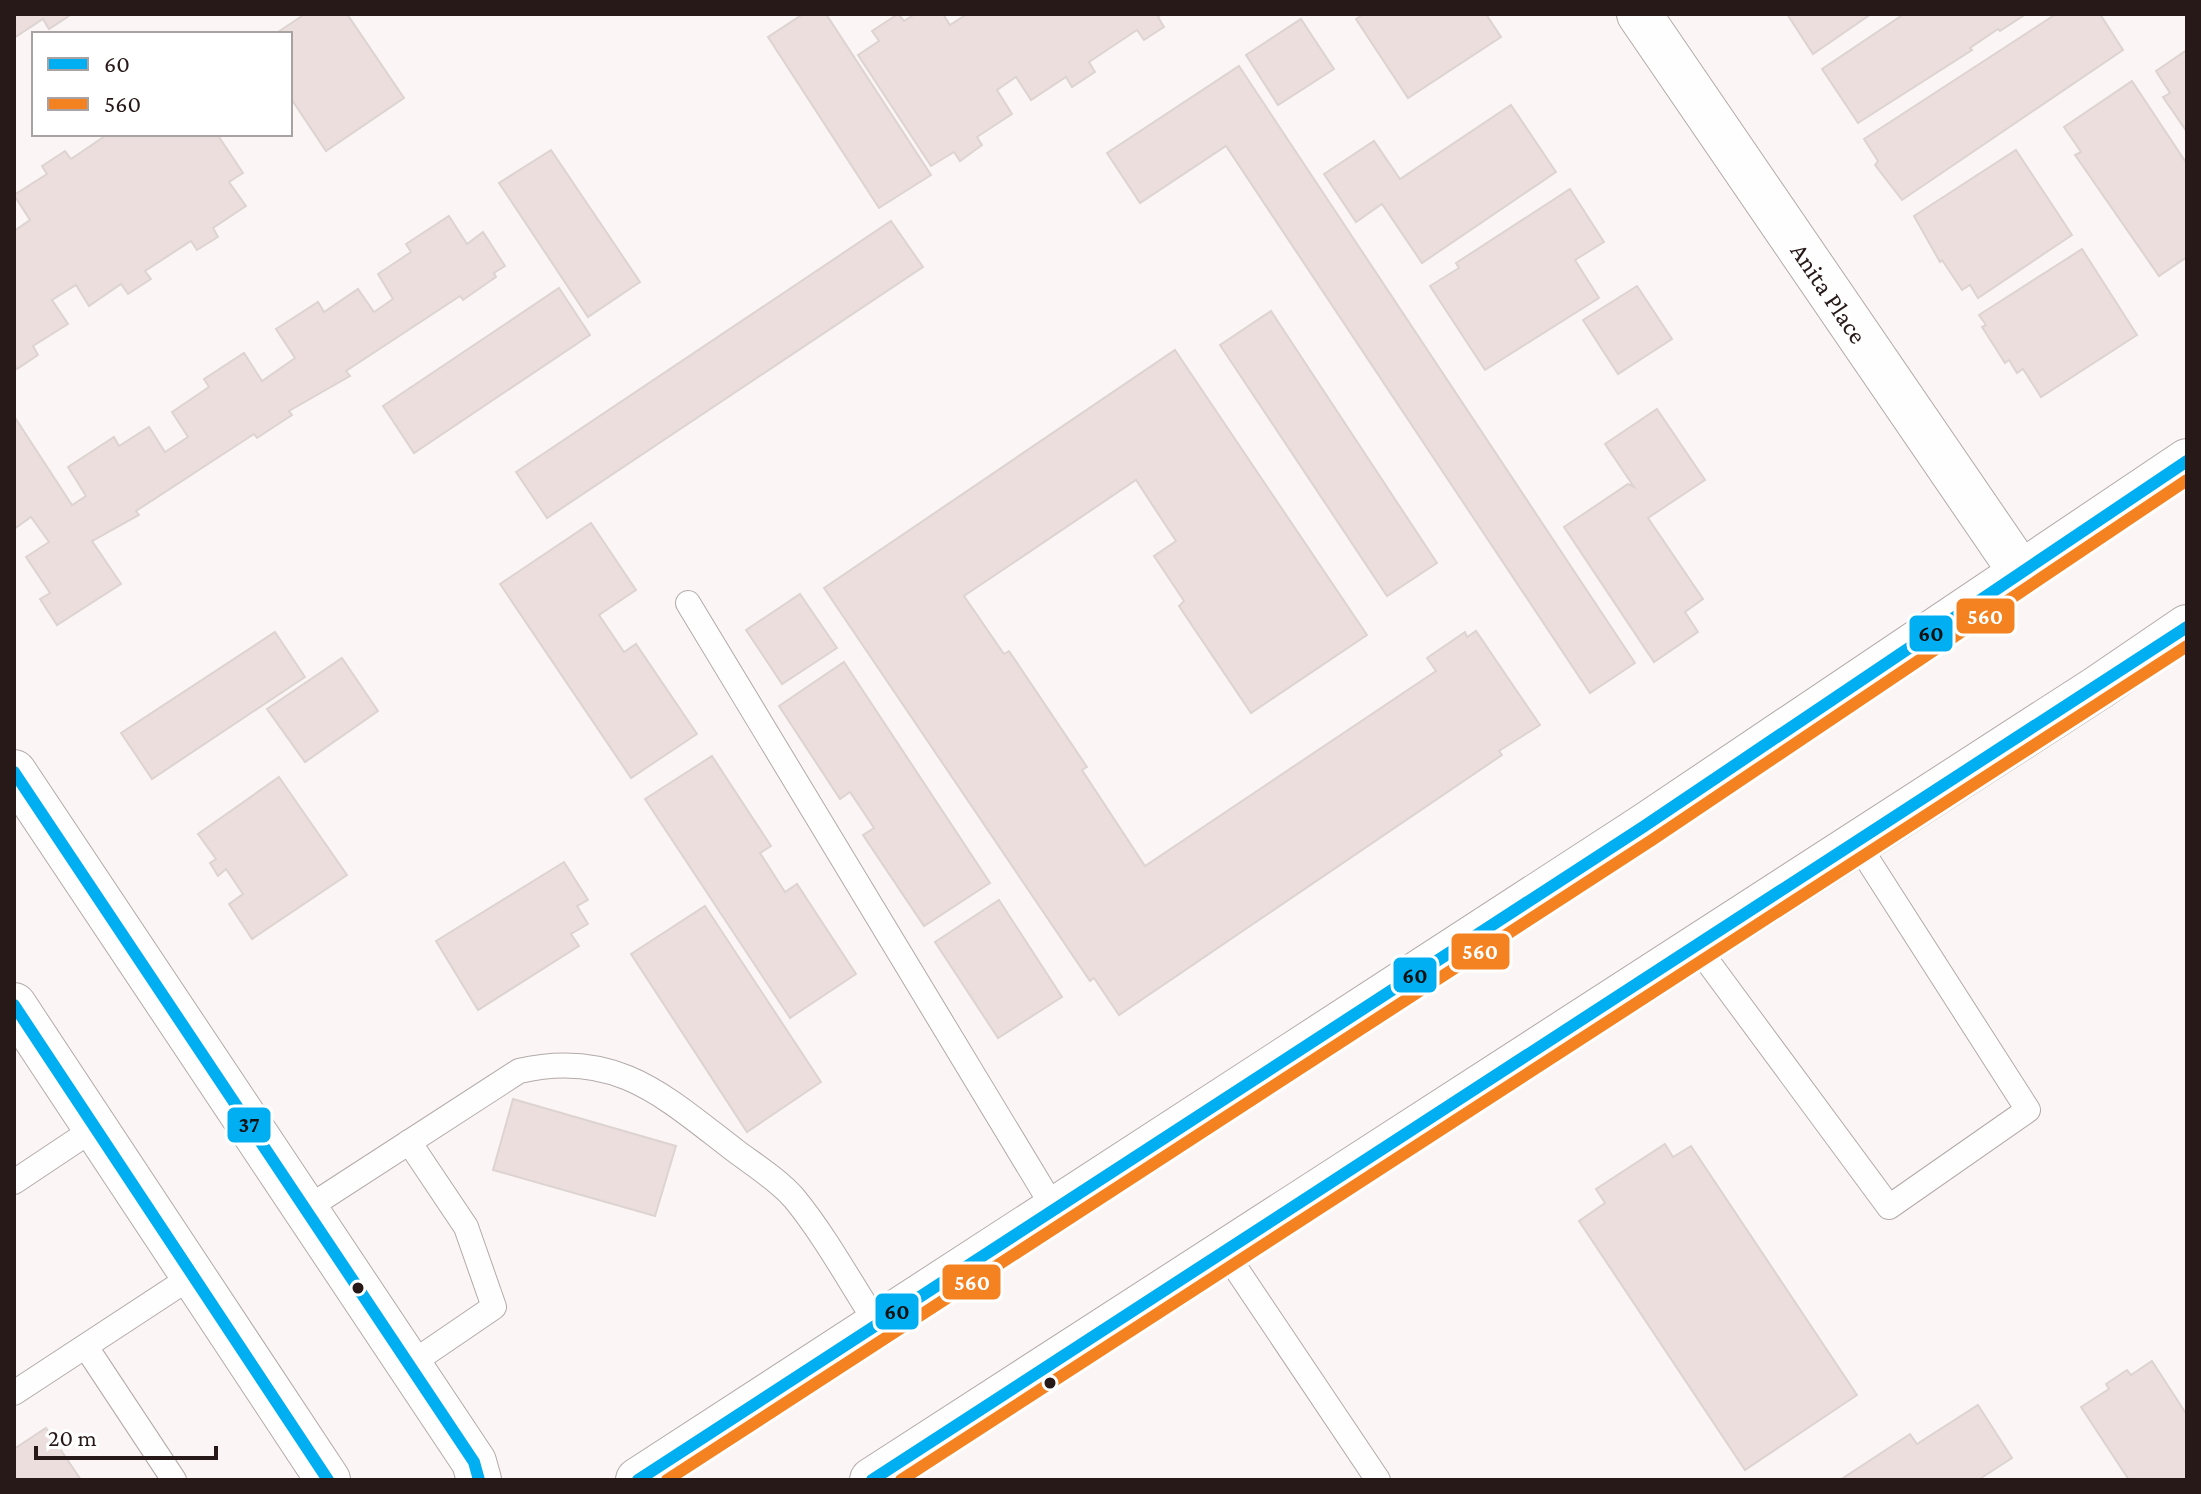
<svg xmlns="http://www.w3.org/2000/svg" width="2201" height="1494" viewBox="0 0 2201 1494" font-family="'Crimson Pro',serif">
<rect width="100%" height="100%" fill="#fbf6f5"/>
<g fill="#ebdedc" stroke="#ddd4d2" stroke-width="2">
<polygon points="14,14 68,14 69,16 49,29 43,19 14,38"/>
<polygon points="305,14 347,14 404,98 326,151 290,97 290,34 275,34"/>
<polygon points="803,14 826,14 931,175 879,208 768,37"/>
<polygon points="898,14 904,21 915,14 943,14 950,25 967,14 1162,14 1158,17 1164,27 1144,40 1137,30 1089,62 1095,72 1072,87 1066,77 1031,100 1016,77 997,90 1012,114 977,137 982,145 960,161 954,152 931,166 858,55 879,41 872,31"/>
<polygon points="1364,14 1486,14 1501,37 1408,98 1356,19"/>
<polygon points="1787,14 1871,14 1813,54"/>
<polygon points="1904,14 2026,14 2000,31 1998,29 1970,48 1972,50 1858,123 1822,69"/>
<polygon points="2056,14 2100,14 2123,50 1902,200 1875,165 1878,161 1864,139"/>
<polygon points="1301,19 1334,69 1278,105 1246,55"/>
<polygon points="2187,50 2187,132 2163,97 2170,93 2156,71"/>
<polygon points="1239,66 1635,663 1590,693 1226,146 1140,203 1107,153"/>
<polygon points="2132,81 2187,164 2187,257 2159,276 2075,155 2081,152 2064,127"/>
<polygon points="1511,105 1556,172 1422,263 1382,204 1356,222 1324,174 1374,141 1400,179"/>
<polygon points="108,134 217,134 243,173 229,182 246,206 213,228 218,237 197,250 191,241 145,271 151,279 128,294 121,284 89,306 76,285 52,300 68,324 33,346 38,355 17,369 14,364 14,231 30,220 14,195 47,174 42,166 65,151 71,159"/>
<polygon points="551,150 640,282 588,317 499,183"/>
<polygon points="2016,150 2072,235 1978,298 1970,285 1962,290 1942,260 1940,262 1914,216"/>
<polygon points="1570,189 1604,242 1575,260 1599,298 1485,370 1430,286 1459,268 1456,263"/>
<polygon points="449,216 467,244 483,232 505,266 494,273 496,277 463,300 460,296 346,371 350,376 289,411 292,415 257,438 254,434 136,511 139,515 92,541 121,584 57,625 40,599 50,593 26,557 49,542 31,517 14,529 14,416 72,505 86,496 68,467 114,437 119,446 149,427 165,452 188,437 172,412 209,387 204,379 244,353 262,381 295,358 276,329 318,302 324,312 358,289 374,312 393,299 378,274 411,252 406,244"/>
<polygon points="891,221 923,267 547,518 516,472"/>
<polygon points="2082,249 2137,335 2041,397 2023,369 2017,373 2009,360 2005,363 1982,327 1986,325 1979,315"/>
<polygon points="1637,286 1672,339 1618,374 1583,320"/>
<polygon points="559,288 590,335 414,453 383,406"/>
<polygon points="1271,311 1437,563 1387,596 1220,345"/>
<polygon points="1175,350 1367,635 1251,713 1179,606 1184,601 1154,556 1176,541 1136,480 964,596 1004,654 1009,651 1087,767 1082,770 1145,866 1436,671 1427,658 1465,632 1467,637 1476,631 1540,725 1499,751 1502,755 1119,1015 1094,978 1090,981 824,588"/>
<polygon points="1657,409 1705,480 1648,518 1703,599 1685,612 1698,632 1654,662 1564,527 1628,484 1634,487 1605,444"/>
<polygon points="591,523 636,590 599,615 624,652 636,644 697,734 631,778 500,584"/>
<polygon points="800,594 837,648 782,684 746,630"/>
<polygon points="275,632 305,677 152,779 121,733"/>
<polygon points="342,658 378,711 305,762 267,709"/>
<polygon points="844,662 990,883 924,926 863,835 874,828 850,792 840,799 779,706"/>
<polygon points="712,756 771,846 760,853 785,892 797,884 856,974 790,1018 645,799"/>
<polygon points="279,777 347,875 252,939 229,904 243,894 226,869 218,876 210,863 216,859 198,834"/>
<polygon points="564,862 588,900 577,906 588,924 571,934 579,946 478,1010 436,941"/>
<polygon points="999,900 1062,997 998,1038 935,942"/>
<polygon points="705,906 821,1082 747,1132 631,954"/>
<polygon points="513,1099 676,1146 655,1216 493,1170"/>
<polygon points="1665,1144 1673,1157 1691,1146 1857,1395 1745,1470 1579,1221 1605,1203 1596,1189"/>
<polygon points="2152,1361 2187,1415 2187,1480 2129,1480 2081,1407 2109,1389 2106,1384 2127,1370 2131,1375"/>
<polygon points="1978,1405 2012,1458 1978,1480 1840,1480 1910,1434 1917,1444"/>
<polygon points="46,1428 81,1480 14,1480 14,1449"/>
</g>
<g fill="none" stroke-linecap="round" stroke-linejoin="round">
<g stroke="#b2aaa8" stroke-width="26">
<g id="lane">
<polyline points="688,603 1055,1210"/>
<polyline points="1697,947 1889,1207 2028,1110 1857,843"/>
<polyline points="14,1182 95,1128"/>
<path d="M306,1209L519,1071C617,1048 666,1098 737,1152C756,1166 778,1180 794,1198C826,1237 851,1284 878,1325"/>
<polyline points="1225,1252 1378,1480"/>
<polyline points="86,1347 174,1480"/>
<polyline points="409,1365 494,1307 466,1227 409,1142"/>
<polyline points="14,1393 194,1275"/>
</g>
</g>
<g stroke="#b2aaa8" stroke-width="46">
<polyline id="street" points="1639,14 2020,571"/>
</g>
<g stroke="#b2aaa8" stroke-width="46">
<g id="primary">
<polyline points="14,772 474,1462 479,1480"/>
<polyline points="14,1005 328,1480"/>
<polyline points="638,1480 1643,827 2187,461"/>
<polyline points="872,1480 2099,687 2187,627"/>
</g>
</g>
<use href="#lane" stroke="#fefefe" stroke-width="24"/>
<use href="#street" stroke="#fefefe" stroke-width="44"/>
<use href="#primary" stroke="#fefefe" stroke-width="44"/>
<g stroke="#fff" stroke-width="18">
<g id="bus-1">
<polyline points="638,1480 1643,827 2187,461"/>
<polyline points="872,1480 2187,627"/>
</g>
</g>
<g stroke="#fff" stroke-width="18">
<g id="bus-2">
<polyline points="667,1480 1652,840 2187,480"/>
<polyline points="901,1480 2187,646"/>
</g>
</g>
<g stroke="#fff" stroke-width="18">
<g id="bus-3">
<polyline points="14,772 474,1462 479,1480"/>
<polyline points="14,1005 328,1480"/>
</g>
</g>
<use href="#bus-1" stroke="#00aff2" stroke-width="12"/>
<use href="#bus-2" stroke="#f48221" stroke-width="12"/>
<use href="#bus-3" stroke="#00aff2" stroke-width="12"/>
</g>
<g fill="#261917" stroke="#fff" stroke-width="3">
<circle cx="358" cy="1288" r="7"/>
<circle cx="1050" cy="1383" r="7"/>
</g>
<g text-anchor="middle" stroke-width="8" stroke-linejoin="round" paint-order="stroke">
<g font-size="26" fill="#261917" stroke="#fff">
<text transform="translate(1829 293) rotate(56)" y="9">Anita Place</text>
</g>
</g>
<g stroke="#fff" stroke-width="3">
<rect x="1955" y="597" width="61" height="38" rx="8" fill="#f48221"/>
<rect x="1908" y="614" width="46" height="39" rx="8" fill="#00aff2"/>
<rect x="1450" y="932" width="61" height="39" rx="8" fill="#f48221"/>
<rect x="1392" y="956" width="46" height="38" rx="8" fill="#00aff2"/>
<rect x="226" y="1106" width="46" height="38" rx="8" fill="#00aff2"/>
<rect x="941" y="1263" width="61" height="38" rx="8" fill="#f48221"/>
<rect x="874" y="1292" width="46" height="39" rx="8" fill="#00aff2"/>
</g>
<g font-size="22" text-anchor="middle" font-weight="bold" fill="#fff">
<text x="1985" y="624">560</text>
<text x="1480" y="959">560</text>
<text x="972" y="1290">560</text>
</g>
<g font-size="22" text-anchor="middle" font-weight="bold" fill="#111">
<text x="1931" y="641">60</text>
<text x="1415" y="983">60</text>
<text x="249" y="1132">37</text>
<text x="897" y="1319">60</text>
</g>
<rect width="2201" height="1494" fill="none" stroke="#261917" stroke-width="32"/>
<rect x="32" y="32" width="260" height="104" fill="#ffffff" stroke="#a8a3a2" stroke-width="2"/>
<rect x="48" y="58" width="40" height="12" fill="#00aff2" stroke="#a8a3a2" stroke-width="2"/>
<text x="104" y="72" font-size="24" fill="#261917">60</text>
<rect x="48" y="98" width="40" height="12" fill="#f48221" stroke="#a8a3a2" stroke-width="2"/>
<text x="104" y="112" font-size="24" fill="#261917">560</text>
<path d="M36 1446v12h180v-12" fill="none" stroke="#261917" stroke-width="4"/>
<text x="48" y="1446" font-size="24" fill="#261917" stroke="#ffffff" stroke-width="6" paint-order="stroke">20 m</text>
</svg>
